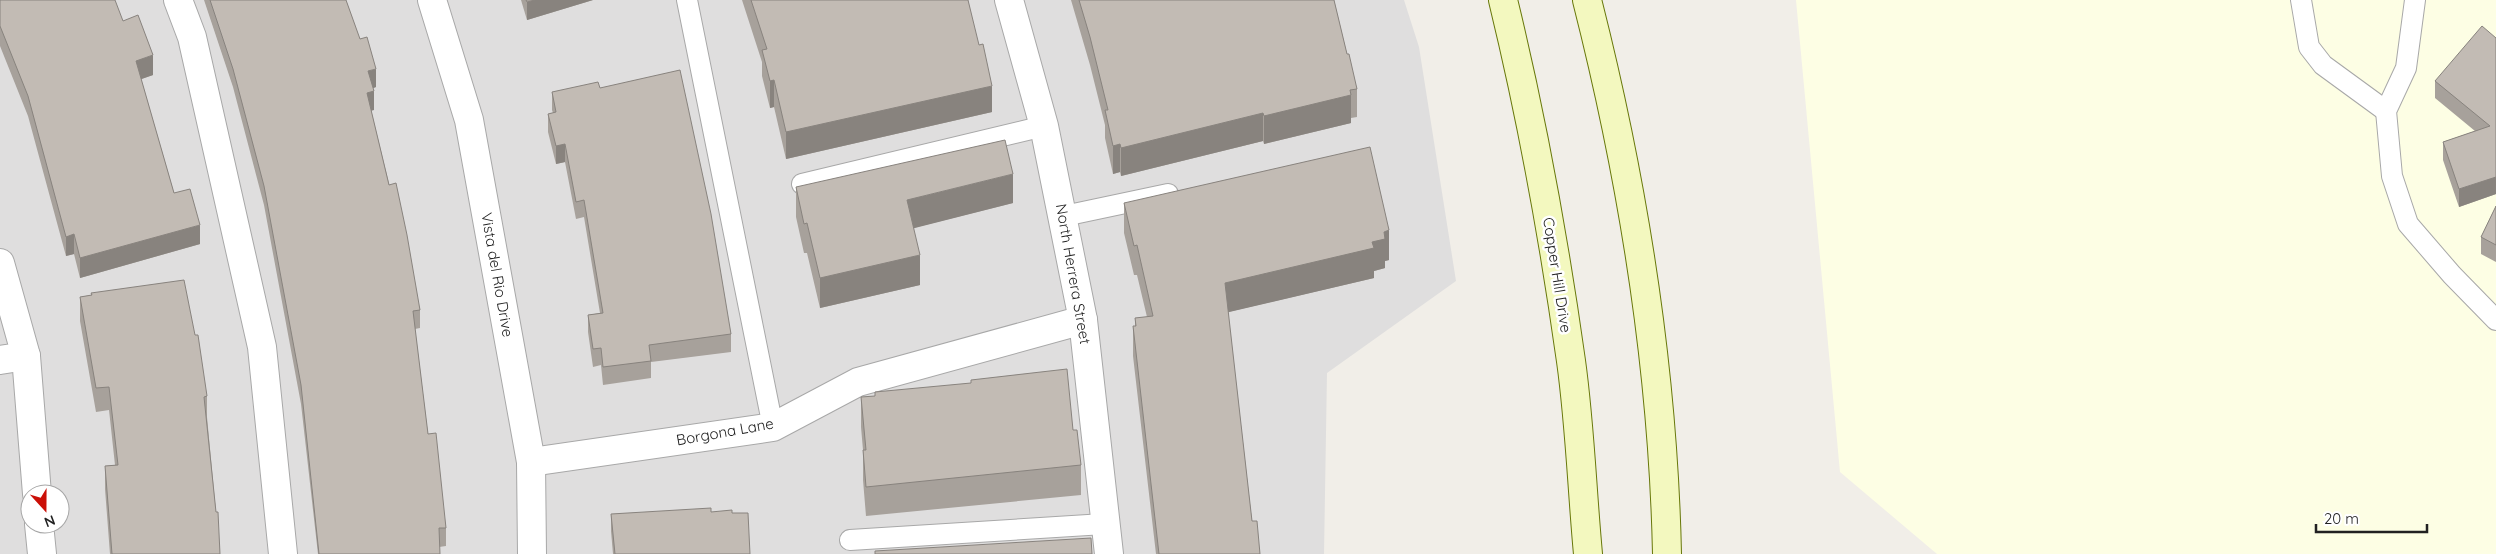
<svg xmlns="http://www.w3.org/2000/svg" width="2496" height="554" viewBox="0 0 2496 554" font-family="Quicksand,sans-serif">
<rect width="100%" height="100%" fill="#f1eee8"/>
<path fill="#dfdede" fill-rule="evenodd" d="M0,0H1404L1419,47L1456,281L1327,373L1324,554H0ZM30,494H60V524H30Z"/>
<polygon fill="#fdfee4" points="1796,0 2496,0 2496,554 1937,554 1840,472"/>
<g fill="none" stroke-linecap="round" stroke-linejoin="round">
<g stroke="#a8a8a8" stroke-width="22">
<g id="lane">
<polyline points="687,0 773,427"/>
<polyline points="2301,0 2309,47 2323,65 2386,111"/>
<polyline points="2415,0 2406,68 2386,111 2392,176 2408,224 2452,275 2496,320"/>
<polyline points="802,184 1044,126"/>
<polyline points="1064,216 1168,194"/>
<polyline points="850,540 1104,524"/>
</g>
</g>
<g stroke="#a8a8a8" stroke-width="30">
<g id="street">
<polyline points="178,0 192,37 262,347 283,554"/>
<polyline points="432,0 469,120 531,462 532,554"/>
<polyline points="1009,0 1044,126 1083,320 1109,554"/>
<polyline points="0,263 26,356 37,494"/>
<polyline points="0,360 26,356"/>
<polyline points="531,462 773,427 858,382 1083,320"/>
<polyline points="39,524 42,554"/>
</g>
</g>
<g stroke="#677709" stroke-width="30">
<g id="secondary">
<path d="M1503,0C1532,119 1554,240 1571,361C1580,425 1582,490 1588,554"/>
<path d="M1587,0C1633,181 1663,367 1667,554"/>
</g>
</g>
<use href="#lane" stroke="#fff" stroke-width="20"/>
<use href="#street" stroke="#fff" stroke-width="28"/>
<use href="#secondary" stroke="#f3f8bf" stroke-width="28"/>
</g>
<g fill="#a7a19b">
<polygon points="0,0 123,21 153,75 141,79 174,193 200,244 80,278 74,254 66,256 28,116 0,46"/>
<polygon points="204,0 346,0 376,87 373,88 374,110 371,110 420,310 420,328 415,329 428,434 446,528 446,546 439,547 440,554 318,554 301,404 264,205 233,87"/>
<polygon points="521,0 593,0 527,20"/>
<polygon points="742,0 968,0 992,112 786,159 774,107 770,108 762,76 762,62"/>
<polygon points="1071,0 1334,0 1347,54 1357,89 1357,117 1351,118 1351,123 1264,144 1263,141 1121,176 1120,172 1113,174 1105,138 1105,125 1090,65"/>
<polygon points="2496,38 2496,194 2459,207 2443,160 2443,142 2475,131 2435,98 2435,81"/>
<polygon points="600,88 731,334 731,352 651,362 651,378 603,385 601,365 593,367 588,332 588,315 600,313 584,217 576,219 565,162 556,164 548,132 548,114 553,113 552,110 552,92"/>
<polygon points="796,187 1013,203 913,228 920,285 820,308 807,253 804,253 796,217"/>
<polygon points="1124,203 1389,260 1385,261 1385,268 1374,271 1374,278 1228,312 1252,521 1260,554 1156,554 1133,356 1133,326 1135,326 1135,318 1147,317 1137,275 1134,275 1124,233"/>
<polygon points="2496,206 2496,262 2481,254 2481,237"/>
<polygon points="91,293 207,396 207,417 220,554 110,554 105,489 105,466 115,465 109,410 96,412 80,321 80,297 91,295"/>
<polygon points="861,397 1073,430 1081,465 1081,495 866,516 863,480 863,450 861,427"/>
<polygon points="711,512 732,513 750,554 613,554 611,531 611,514"/>
</g>
<g fill="#88837e">
<polygon points="535,0 593,0 527,20 527,2"/>
<polygon points="153,55 153,75 136,81 136,61"/>
<polygon points="376,69 376,87 368,90 368,71"/>
<polygon points="774,80 774,107 770,108 770,81"/>
<polygon points="992,86 992,112 786,159 786,132"/>
<polygon points="374,91 374,110 367,112 367,93"/>
<polygon points="1351,95 1351,123 1264,144 1264,116"/>
<polygon points="1263,113 1263,141 1121,176 1121,148"/>
<polygon points="565,144 565,162 556,164 556,146"/>
<polygon points="1120,144 1120,172 1113,174 1113,146"/>
<polygon points="1013,174 1013,203 907,230 907,200"/>
<polygon points="2496,177 2496,194 2459,207 2459,189"/>
<polygon points="200,225 200,244 80,278 80,258"/>
<polygon points="1389,230 1389,260 1385,261 1385,268 1374,271 1374,278 1225,313 1225,283 1372,242 1384,232"/>
<polygon points="74,234 74,254 66,256 66,237"/>
<polygon points="920,255 920,285 820,308 820,278"/>
</g>
<g fill="#c2bbb4" stroke="#88837e">
<polygon points="0,0 115,0 123,21 138,15 153,55 136,61 174,193 190,189 200,225 80,258 74,234 66,237 28,96 0,26"/>
<polygon points="210,0 346,0 360,39 367,37 376,69 368,71 374,91 367,93 389,185 396,183 407,235 420,310 413,311 428,434 436,433 446,528 439,528 440,554 319,554 301,385 264,186 233,69"/>
<polygon points="526,0 535,0 527,2"/>
<polygon points="751,0 968,0 979,45 983,44 992,86 786,132 774,80 770,81 762,50 767,49"/>
<polygon points="1079,0 1334,0 1347,54 1349,54 1357,89 1350,90 1351,95 1264,116 1263,113 1121,148 1120,144 1113,146 1105,110 1108,110 1090,37"/>
<polygon points="2482,26 2496,38 2496,177 2459,189 2443,142 2490,126 2435,81"/>
<polygon points="680,70 711,214 731,334 649,345 651,361 603,367 601,348 593,349 588,315 603,313 584,200 576,202 565,144 556,146 548,114 556,112 552,92 598,82 600,88"/>
<polygon points="1005,140 1013,174 907,200 920,255 820,278 807,223 804,224 796,187"/>
<polygon points="1370,147 1389,230 1384,232 1385,239 1372,242 1374,248 1225,283 1252,521 1257,521 1260,554 1159,554 1133,326 1136,326 1135,318 1153,316 1137,245 1134,246 1124,203"/>
<polygon points="2496,206 2496,245 2481,237"/>
<polygon points="184,280 195,335 198,335 207,396 204,397 216,512 218,512 220,554 112,554 105,466 118,465 109,387 96,388 80,297 92,295 91,293"/>
<polygon points="1067,369 1073,430 1077,430 1081,465 866,487 863,450 866,450 861,397 875,396 875,392 971,383 971,380"/>
<polygon points="711,508 711,512 732,510 732,513 748,513 750,554 615,554 611,514"/>
<polygon points="1091,538 1092,554 875,554 875,551"/>
</g>
<g text-anchor="middle" stroke-width="5" stroke-linejoin="round" paint-order="stroke">
<g font-size="15" fill="#212121" stroke="#fff">
<text transform="translate(1073 274) rotate(80)" y="5">North Herrera Street</text>
<text transform="translate(497 275) rotate(80)" y="5">Vista del Rio Drive</text>
<text transform="translate(1557 275) rotate(81)" y="5">Copper Hill Drive</text>
<text transform="translate(725 432) rotate(-10)" y="5">Borgona Lane</text>
</g>
</g>
<g transform="translate(45 509) rotate(159)"><circle r="24" fill="#ffffff" stroke="#a6a6a6"/>
<path d="M0-4L9 19L0 12L-9 19Z" fill="#cb0f07"/>
<text y="-8" font-size="14" font-weight="bold" text-anchor="middle" fill="#212121">N</text>
</g>
<path d="M2316 524v8h111v-8" fill="none" stroke="#212121" stroke-width="2.5"/>
<text x="2324" y="524" font-size="15" fill="#212121" stroke="#ffffff" stroke-width="4" paint-order="stroke">20 m</text>
</svg>
